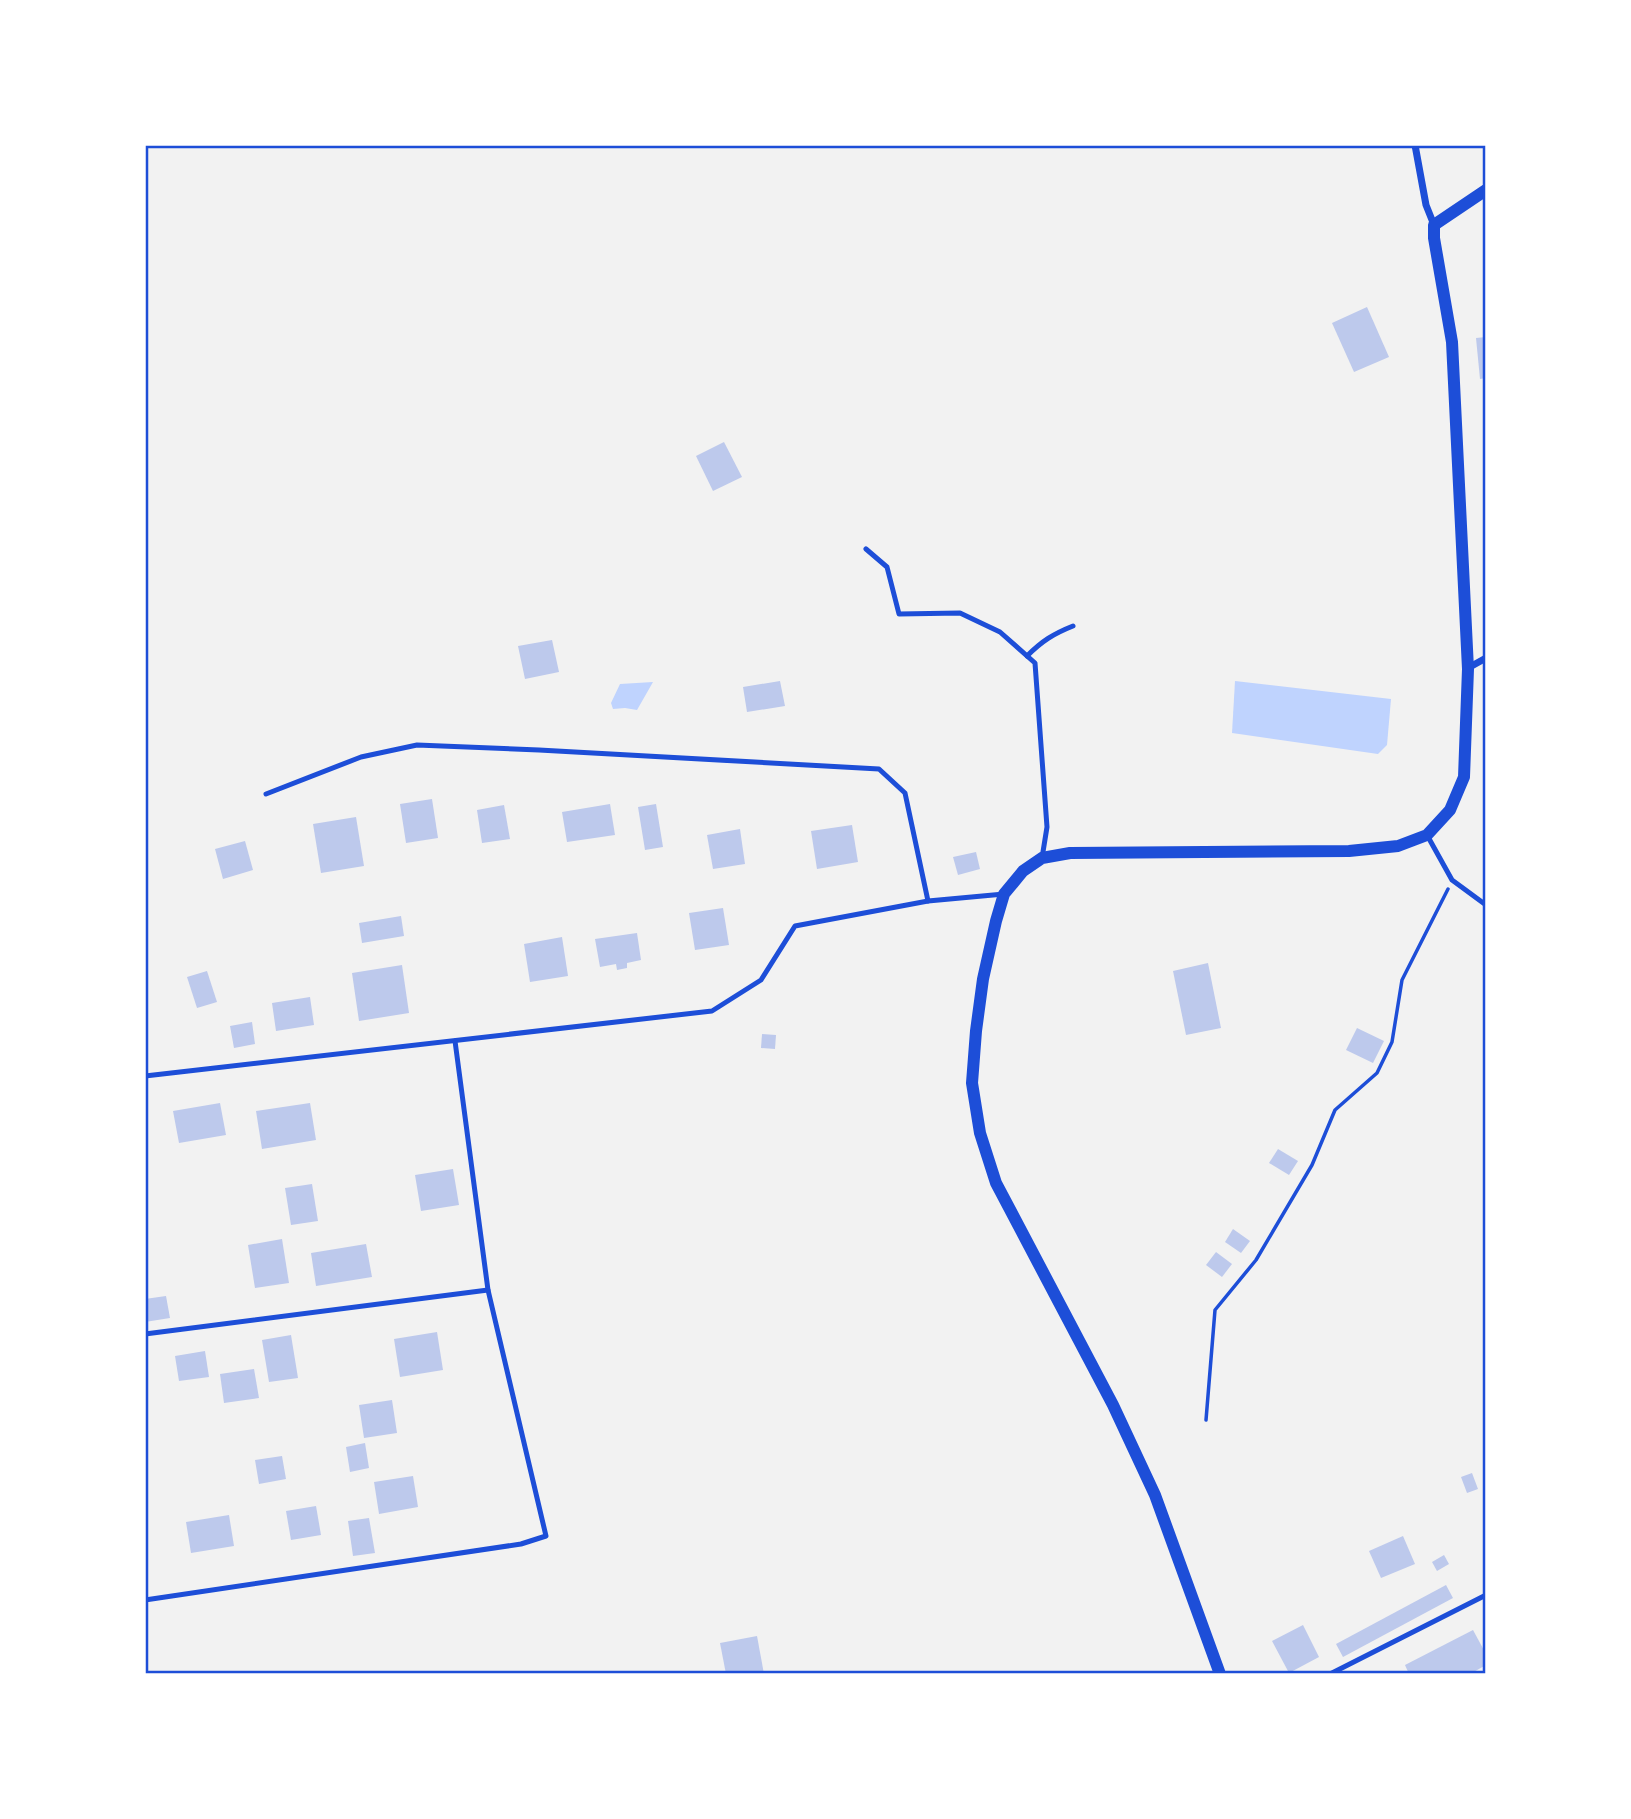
<svg xmlns="http://www.w3.org/2000/svg" width="1631" height="1819" viewBox="0 0 1631 1819" font-family="'Crimson Pro',serif">
<rect width="100%" height="100%" fill="#f2f2f2"/>
<g fill="#bfd3fe">
<polygon points="1235,681 1391,699 1387,745 1378,754 1232,733"/>
<polygon points="653,682 637,710 625,708 613,709 611,703 620,684"/>
</g>
<g fill="#bdc9ec">
<polygon points="1367,307 1389,357 1354,372 1332,323"/>
<polygon points="1486,337 1486,378 1480,379 1476,338"/>
<polygon points="724,442 742,477 713,491 696,456"/>
<polygon points="552,640 559,672 525,679 518,646"/>
<polygon points="780,681 785,706 747,712 743,687"/>
<polygon points="432,799 438,838 406,843 400,804"/>
<polygon points="610,804 615,835 567,842 562,812"/>
<polygon points="656,804 663,847 645,850 638,807"/>
<polygon points="504,805 510,839 482,843 477,810"/>
<polygon points="356,817 364,866 321,873 313,824"/>
<polygon points="852,825 858,862 817,869 811,831"/>
<polygon points="740,829 745,864 713,869 707,835"/>
<polygon points="245,841 253,870 223,879 215,849"/>
<polygon points="976,852 980,869 958,875 953,857"/>
<polygon points="723,908 729,945 695,950 689,913"/>
<polygon points="401,916 404,936 362,943 359,923"/>
<polygon points="637,933 641,960 627,963 627,968 617,970 616,964 600,967 595,939"/>
<polygon points="562,937 568,976 530,982 524,944"/>
<polygon points="1208,963 1221,1028 1186,1035 1173,971"/>
<polygon points="402,965 409,1013 359,1021 352,973"/>
<polygon points="207,971 217,1002 197,1008 187,977"/>
<polygon points="310,997 314,1025 276,1031 272,1003"/>
<polygon points="252,1022 255,1044 234,1048 230,1026"/>
<polygon points="1357,1028 1384,1041 1373,1063 1346,1050"/>
<polygon points="762,1034 776,1035 775,1049 761,1048"/>
<polygon points="220,1103 226,1135 179,1143 173,1111"/>
<polygon points="310,1103 316,1140 262,1149 256,1111"/>
<polygon points="1278,1149 1298,1161 1289,1175 1269,1163"/>
<polygon points="453,1169 459,1205 421,1211 415,1175"/>
<polygon points="312,1184 318,1221 291,1225 285,1188"/>
<polygon points="1233,1229 1250,1241 1241,1253 1225,1242"/>
<polygon points="282,1239 289,1283 255,1288 248,1245"/>
<polygon points="366,1244 372,1277 316,1286 311,1253"/>
<polygon points="1216,1252 1232,1264 1222,1277 1206,1265"/>
<polygon points="166,1296 170,1318 145,1322 145,1299"/>
<polygon points="437,1332 443,1370 400,1377 394,1339"/>
<polygon points="291,1335 298,1378 269,1382 262,1340"/>
<polygon points="205,1351 209,1377 179,1381 175,1356"/>
<polygon points="254,1369 259,1398 224,1403 220,1374"/>
<polygon points="392,1400 397,1433 364,1438 359,1405"/>
<polygon points="365,1443 369,1468 350,1472 346,1447"/>
<polygon points="282,1456 286,1479 259,1484 255,1460"/>
<polygon points="1472,1473 1478,1489 1467,1493 1461,1477"/>
<polygon points="413,1476 418,1507 379,1514 374,1482"/>
<polygon points="316,1506 321,1535 291,1540 286,1511"/>
<polygon points="229,1515 234,1546 191,1553 186,1522"/>
<polygon points="369,1518 375,1553 353,1556 348,1521"/>
<polygon points="1403,1536 1415,1564 1381,1578 1369,1551"/>
<polygon points="1444,1555 1449,1564 1437,1571 1432,1562"/>
<polygon points="1446,1585 1453,1598 1343,1657 1336,1644"/>
<polygon points="1303,1625 1319,1657 1289,1673 1272,1641"/>
<polygon points="1473,1630 1486,1654 1486,1665 1470,1674 1409,1674 1405,1665"/>
<polygon points="757,1636 764,1674 726,1674 720,1643"/>
</g>
<g fill="none" stroke-linecap="round" stroke-linejoin="round">
<polyline stroke="#1d4ed8" stroke-width="3.5" points="1206,1420 1215,1310 1256,1260 1312,1165 1335,1110 1377,1073 1392,1042 1402,980 1448,889"/>
<g stroke="#1d4ed8" stroke-width="5">
<polyline points="866,549 887,567 899,614 960,613 1000,632 1035,663 1047,827 1042,858"/>
<path d="M1027,656C1042,641 1053,634 1073,626"/>
<polyline points="266,794 361,757 417,745 539,750 879,769 905,793 928,901"/>
<polyline points="1427,835 1452,880 1486,905"/>
<polyline points="145,1076 712,1011 761,980 795,926 928,901 1004,894"/>
<polyline points="145,1334 488,1290"/>
<polyline points="145,1600 521,1544 546,1536 488,1290 455,1041"/>
<polyline points="1330,1674 1486,1595"/>
</g>
<g stroke="#1d4ed8" stroke-width="7">
<polyline points="1415,145 1426,205 1434,225"/>
<polyline points="1468,668 1486,658"/>
</g>
<polyline stroke="#1d4ed8" stroke-width="12" points="1220,1674 1155,1495 1113,1405 996,1183 980,1133 972,1083 976,1031 983,979 996,921 1004,894 1023,871 1042,858 1070,853 1349,851 1398,846 1427,835 1450,810 1464,777 1468,669 1452,342 1434,238 1434,225 1486,190"/>
</g>
<rect width="1631" height="1819" fill="none" stroke="#ffffff" stroke-width="294"/>
<rect x="147" y="147" width="1337" height="1525" fill="none" stroke="#1d4ed8" stroke-width="2.5"/>
</svg>
